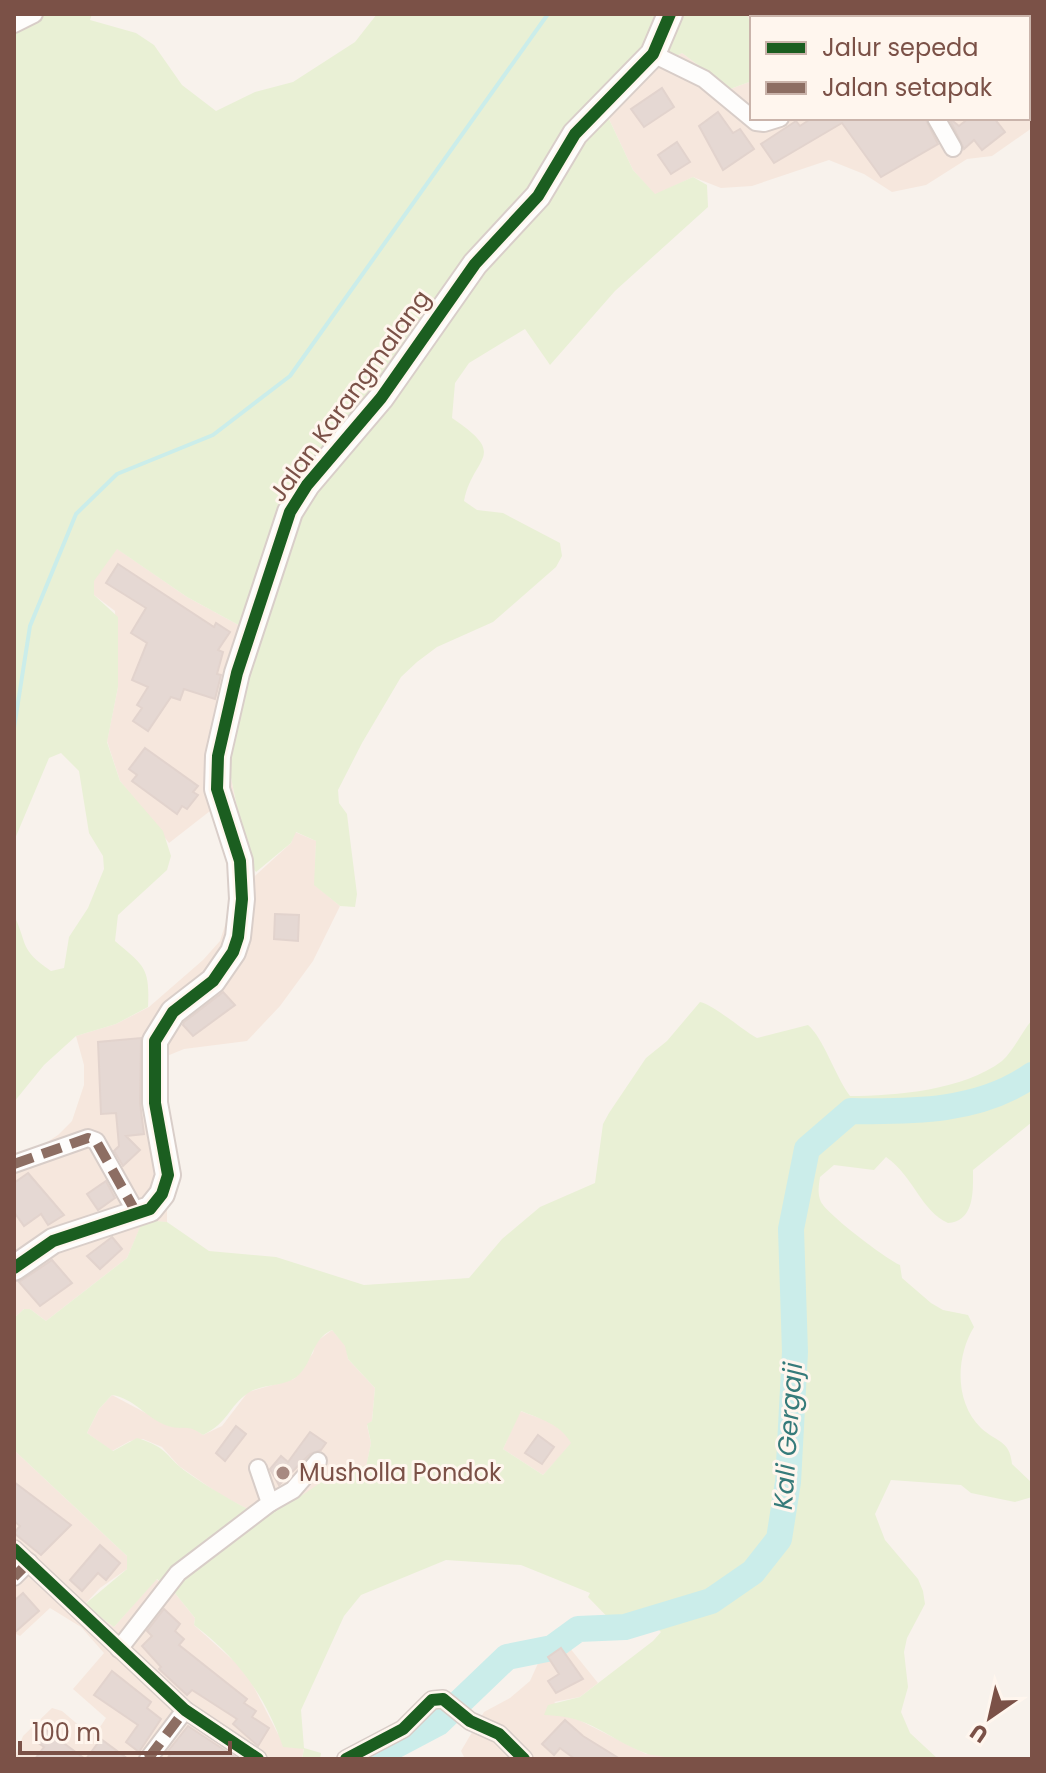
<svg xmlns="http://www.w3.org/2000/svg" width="1046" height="1773" viewBox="0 0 1046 1773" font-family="Poppins,sans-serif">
<rect width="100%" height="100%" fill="#f8f2ec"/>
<g fill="#f6e7dd">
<polygon points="747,14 1032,14 1032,128 992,156 967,159 926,185 892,192 864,174 829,160 752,186 721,188 693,177 655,195 633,170 608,117 649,71 682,53 730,89 752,81 752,118 1028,118 1028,18 752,18 752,27"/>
<polygon points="116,548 187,597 257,635 228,763 236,804 210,811 169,843 120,781 107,741 118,687 115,611 94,595 94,580"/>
<polygon points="295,832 316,841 315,885 340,906 313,961 280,1006 247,1041 184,1049 167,1056 167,1222 143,1221 127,1258 46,1321 30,1309 24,1309 14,1318 14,1157 32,1152 58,1135 72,1121 84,1085 84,1065 76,1036 116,1024 149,1007 203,960 220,941 235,894 291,843"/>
<polygon points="332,1330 346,1346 348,1359 375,1388 372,1421 367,1425 371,1443 366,1468 347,1464 298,1500 274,1512 261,1516 219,1494 179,1466 162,1447 143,1439 130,1441 112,1451 87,1433 99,1409 112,1395 172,1427 192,1427 203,1435 222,1426 248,1392 294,1379 313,1353 316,1342"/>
<polygon points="520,1411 553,1423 565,1431 572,1443 543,1475 503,1449"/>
<polygon points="14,1450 127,1556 127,1569 100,1588 84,1605 114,1627 156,1579 174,1592 195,1618 194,1625 246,1672 278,1734 304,1748 302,1759 14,1759 23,1736 52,1708 62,1711 88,1733 96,1733 106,1718 73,1689 104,1653 81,1627 50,1608 20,1636 14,1633"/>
<polygon points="565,1642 598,1683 580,1697 554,1702 579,1720 646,1754 660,1754 669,1759 465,1759 461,1751 484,1712 510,1698 530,1681 540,1659"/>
</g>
<g fill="#e9f0d5" fill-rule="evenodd">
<path d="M14,14H92L90,20L136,33L154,45L182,85L216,111L255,92L293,82L355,42L377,14H747L752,27V81L730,89L682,53L649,71L608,117L633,170L655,194L693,177L707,185L708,207L615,291L550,365L525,329L469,363L455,383L452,418C510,457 473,455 464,501L477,510L503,513L560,543L562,556L556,567L493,622L437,647L417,662L401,677L362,743L338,790L339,803L347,814L350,839L357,894L355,907L340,906L314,885L316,841L296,832L291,843L256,872L248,861L228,763L257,635L187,597L117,549L94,581V595L118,617V687L107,742L120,781L163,831L171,856L167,870L118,915L115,941C144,966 150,967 148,1007L116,1024L76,1036L44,1065L14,1102V915C28,945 19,949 51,971L64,968L69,937L88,908L104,869L103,856L89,833L79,771L61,753L49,758L14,841Z"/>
<path d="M700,1002C714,1005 741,1029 757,1038L808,1025C824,1039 834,1074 850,1096C896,1096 964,1090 1002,1061C1014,1050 1021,1033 1032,1020V1122L973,1170C973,1190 975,1221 948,1223C921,1211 915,1178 886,1157L874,1170L834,1165L820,1177C819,1185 817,1193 821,1202C827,1214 886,1259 900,1265L902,1278L931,1303L943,1310L968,1315L974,1327C956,1356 954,1402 981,1428C996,1442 1010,1440 1012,1464L1032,1483V1497L1015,1502L971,1493L961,1485L891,1480L875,1514L885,1540L918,1579L923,1591L925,1604L907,1638L904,1652L908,1687L901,1712L910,1733L938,1759H669C660,1754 654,1757 645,1753C604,1737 592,1716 544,1715L548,1705L580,1697L653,1641L661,1632L655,1626L622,1632L588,1597L590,1593L521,1565L446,1560L361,1595L344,1616L301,1710L304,1748L321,1753L320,1759H302L304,1749L283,1747C266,1697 237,1657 194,1625L195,1618L174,1592L157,1579L114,1627L84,1605L127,1569V1556L14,1450V1318L24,1309H30L46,1321L127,1258L143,1220L167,1222L209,1251L276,1257L364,1285L469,1278L502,1239L540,1207L595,1183L603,1124L609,1113L646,1058L667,1041ZM332,1330L345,1346L348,1359L375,1388L372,1421L367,1424L371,1443L366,1467L347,1464C319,1483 294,1504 261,1516C236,1503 212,1490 188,1473C165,1457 170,1448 137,1438L113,1451L87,1433L99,1409L112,1395C134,1398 147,1419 168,1426C183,1431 186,1423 203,1435C229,1422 228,1407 248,1393C261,1384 282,1387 295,1378C314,1364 310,1340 332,1330ZM521,1411C541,1419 560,1424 571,1443L543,1475L503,1449Z"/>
</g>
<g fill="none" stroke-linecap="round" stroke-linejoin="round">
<polyline stroke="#cbedea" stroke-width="4" points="14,728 30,626 76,514 117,474 213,435 290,376 548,14"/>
<path stroke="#cbedea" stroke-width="26" d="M370,1759L438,1723L507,1657L552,1648L578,1629L625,1627L711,1601L753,1572L779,1539L788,1482L795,1352L791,1229L807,1149L851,1111C913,1112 980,1112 1032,1075"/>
</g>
<g fill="#e5d8d3" stroke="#e2d3cd" stroke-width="2">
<polygon points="662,88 674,107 644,127 631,109"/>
<polygon points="718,112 733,133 740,129 754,149 723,170 699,126"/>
<polygon points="812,118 925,118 938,144 881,177 842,123 774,163 761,144 796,121 800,126"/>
<polygon points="949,118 959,126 969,118 994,118 1005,132 982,150 974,140 964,149"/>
<polygon points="677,142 690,162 671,174 658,155"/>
<polygon points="118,564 214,627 216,623 230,632 218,650 223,652 217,674 221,675 215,699 184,689 180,700 171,697 148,731 133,721 142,708 137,705 148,687 132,680 147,643 131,633 146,608 106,583"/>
<polygon points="145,748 198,786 193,792 198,795 187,809 182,806 177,814 132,781 137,775 129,769"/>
<polygon points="275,914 299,915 298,941 274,939"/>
<polygon points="223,992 235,1005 193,1036 183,1025 184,1022"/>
<polygon points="141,1038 140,1103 144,1134 126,1136 140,1150 123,1166 114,1151 119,1146 116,1113 101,1114 98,1042"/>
<polygon points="28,1173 64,1215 48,1225 41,1214 24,1226 14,1212 14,1183"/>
<polygon points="106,1181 115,1198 98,1210 87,1194"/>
<polygon points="112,1237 122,1249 100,1269 87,1256"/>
<polygon points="52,1260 72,1283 40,1306 19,1282"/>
<polygon points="236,1426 246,1434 225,1461 216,1453"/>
<polygon points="310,1432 326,1443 321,1450 310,1454 279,1485 270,1469 281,1456 288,1462"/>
<polygon points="538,1435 554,1447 542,1464 525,1453"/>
<polygon points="14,1482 71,1525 41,1555 14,1533 20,1526 14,1521"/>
<polygon points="100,1545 120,1563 106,1580 98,1573 82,1591 70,1580"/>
<polygon points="23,1593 39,1611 14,1633 14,1601"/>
<polygon points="164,1609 180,1624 175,1631 184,1639 179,1645 247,1699 244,1703 256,1711 252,1717 269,1728 258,1746 233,1724 237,1719 192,1690 187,1695 159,1669 161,1667 142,1646 152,1636 147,1631"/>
<polygon points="561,1648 583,1679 556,1693 548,1681 559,1674 548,1657"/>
<polygon points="112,1671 151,1702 147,1708 161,1719 139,1752 126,1742 138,1725 94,1695"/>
<polygon points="565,1720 583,1736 620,1759 575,1759 560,1748 554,1755 542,1744"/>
<polygon points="188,1726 238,1759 167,1759 171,1753 168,1751"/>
<polygon points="46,1730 85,1759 35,1759 44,1747 37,1742"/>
<polygon points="101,1739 128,1759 86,1759"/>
</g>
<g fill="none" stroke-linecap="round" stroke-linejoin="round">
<g stroke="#d8cdc8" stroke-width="20">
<g id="street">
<polyline points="889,14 891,18"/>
<polyline points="994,18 1001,14"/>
<polyline points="14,24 34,14"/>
<polyline points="653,54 704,79 756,122 764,123 780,118"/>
<polyline points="936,118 953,148"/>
<polyline points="14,1164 88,1138 96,1141 137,1214"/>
<polyline points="270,1503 293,1490 318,1461"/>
<polyline points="14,1549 185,1710 258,1759"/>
<polyline points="14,1577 29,1562"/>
<polyline points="119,1649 178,1573 270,1503 258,1468"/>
<polyline points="148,1759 185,1710"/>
<polyline points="346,1759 403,1729 432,1700 443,1699 470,1721 499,1734 524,1759"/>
</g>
</g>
<g stroke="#d9cec9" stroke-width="28">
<polyline id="secondary" points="14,1268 53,1241 150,1209 162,1194 168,1175 155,1103 155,1041 173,1012 213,981 233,952 238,937 242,899 240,861 217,789 218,756 237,673 290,512 307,485 381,398 475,264 538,196 575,134 653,54 670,14"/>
</g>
<use href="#street" stroke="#fefdfc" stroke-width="16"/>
<use href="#secondary" stroke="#fefdfc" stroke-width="24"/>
<g stroke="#8d6e63" stroke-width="10" stroke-dasharray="20 10" stroke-linecap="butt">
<polyline points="889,14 891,18"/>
<polyline points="14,1164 88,1138 96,1141 137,1214"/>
<polyline points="14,1577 29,1562"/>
<polyline points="148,1759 185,1710"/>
</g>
<g stroke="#fff6ee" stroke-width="17">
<g id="cycleway">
<polyline points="14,1268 53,1241 150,1209 162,1194 168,1175 155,1103 155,1041 173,1012 213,981 233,952 238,937 242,899 240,861 217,789 218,756 237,673 290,512 307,485 381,398 475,264 538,196 575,134 653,54 670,14"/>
<polyline points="14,1549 185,1710 258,1759"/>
<polyline points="346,1759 403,1729 432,1700 443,1699 470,1721 499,1734 524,1759"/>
</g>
</g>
<use href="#cycleway" stroke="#1b5e20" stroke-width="12"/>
</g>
<circle fill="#a78981" stroke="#fff6ee" stroke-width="3" cx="283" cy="1473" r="8"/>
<g text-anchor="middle" stroke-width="6" stroke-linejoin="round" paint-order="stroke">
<g font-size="24" fill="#7b5147" stroke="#fff6ee">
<text transform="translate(350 396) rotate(-54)" y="8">Jalan Karangmalang</text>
</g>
<g font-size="24" fill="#7b5147" stroke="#fff6ee" text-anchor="start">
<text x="299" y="1481">Musholla Pondok</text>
</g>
<g font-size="26" font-style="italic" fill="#367b7a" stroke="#fff6ee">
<text transform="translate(788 1436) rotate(-86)" y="9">Kali Gergaji</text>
</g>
</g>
<rect width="1046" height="1773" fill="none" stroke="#7b5147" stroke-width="32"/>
<rect x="750" y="16" width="280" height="104" fill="#fff6ee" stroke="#cab4ab" stroke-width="2"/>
<rect x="766" y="42" width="40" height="12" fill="#1b5e20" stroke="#cab4ab" stroke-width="2"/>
<text x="822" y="56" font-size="24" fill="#7b5147">Jalur sepeda</text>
<rect x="766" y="82" width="40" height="12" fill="#8d6e63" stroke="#cab4ab" stroke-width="2"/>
<text x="822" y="96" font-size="24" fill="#7b5147">Jalan setapak</text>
<g transform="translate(990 1717) rotate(214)" stroke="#fff6ee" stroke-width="6" paint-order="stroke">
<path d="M0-6L14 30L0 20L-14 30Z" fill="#7b5147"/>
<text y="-12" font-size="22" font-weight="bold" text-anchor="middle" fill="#7b5147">U</text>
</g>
<path d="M20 1741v12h210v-12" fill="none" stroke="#7b5147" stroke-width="4"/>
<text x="32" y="1741" font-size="24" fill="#7b5147" stroke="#fff6ee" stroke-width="6" paint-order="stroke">100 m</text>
</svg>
